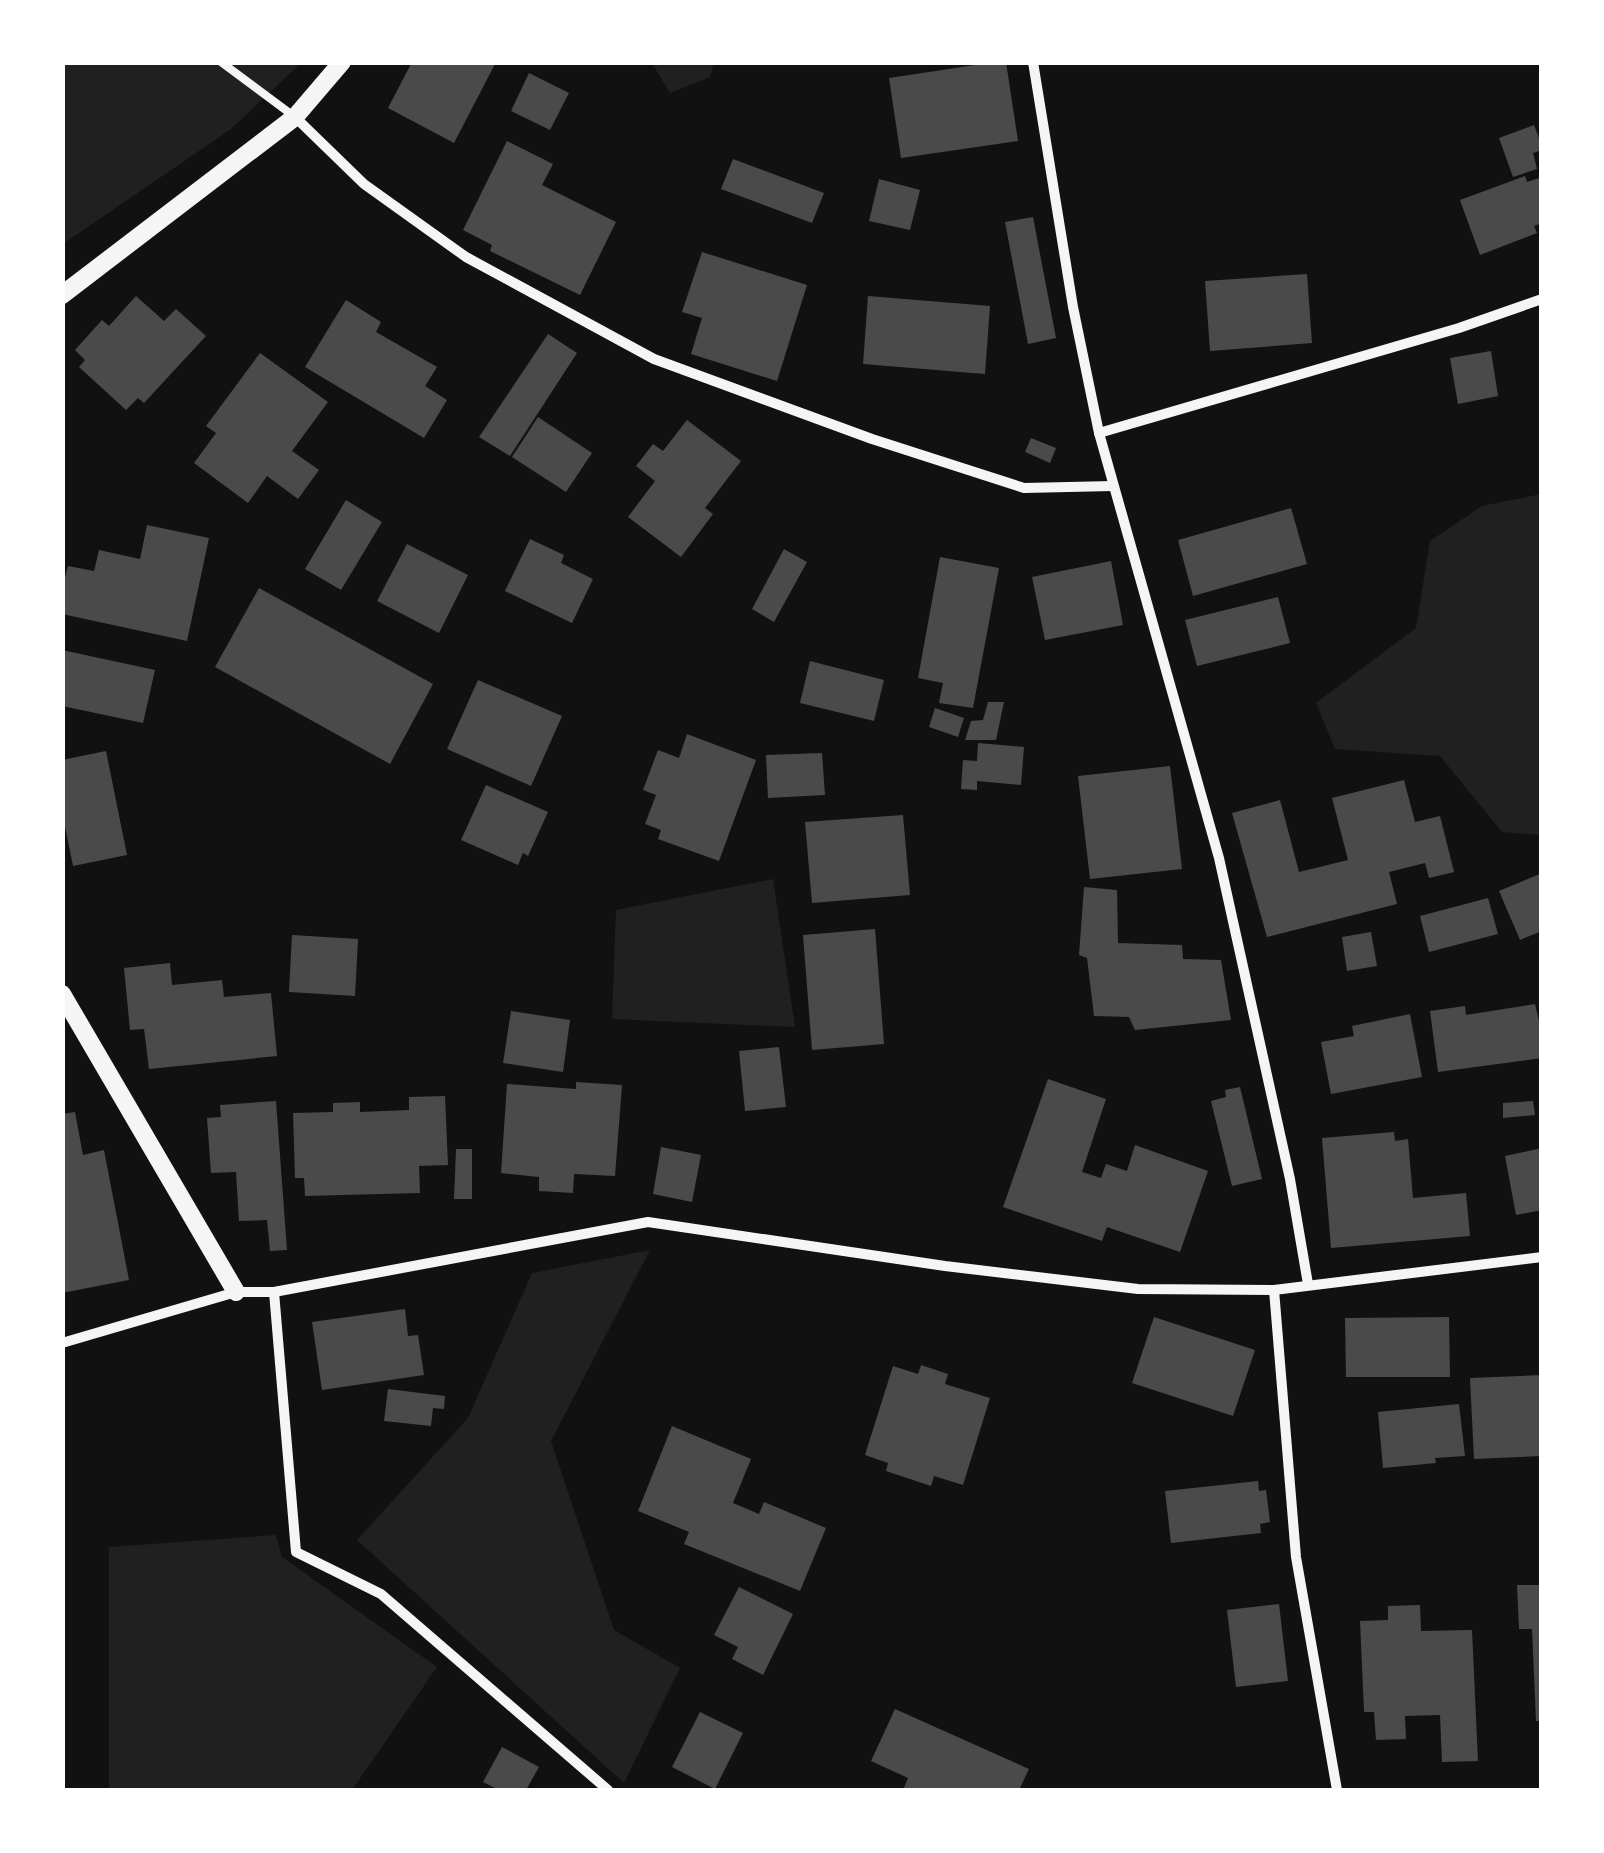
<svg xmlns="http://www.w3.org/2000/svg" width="1604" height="1853" viewBox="0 0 1604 1853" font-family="Ubuntu,sans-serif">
<rect width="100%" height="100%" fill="#111"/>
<g fill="#202020">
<polygon points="63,63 301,63 231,129 63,244"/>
<polygon points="652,63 714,63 710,77 670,93"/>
<polygon points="1541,494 1542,494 1541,835 1502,832 1440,756 1335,749 1316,703 1416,628 1430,541 1482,506"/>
<polygon points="773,879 795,1027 612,1019 616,910"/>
<polygon points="650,1250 551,1441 614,1630 680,1668 624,1783 357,1540 468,1418 532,1273"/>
<polygon points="276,1535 282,1557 437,1667 352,1790 109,1790 109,1547"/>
</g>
<g fill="#4a4a4a">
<polygon points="412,62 496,62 454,143 388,108"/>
<polygon points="995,62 1006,62 1018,141 901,158 889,78"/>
<polygon points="529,73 569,93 550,130 511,111"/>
<polygon points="1534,125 1542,146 1542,150 1533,153 1537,169 1513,177 1499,138"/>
<polygon points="507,141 553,164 542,185 616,222 580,295 490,251 492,245 463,230"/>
<polygon points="733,159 824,193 812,223 721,189"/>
<polygon points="1525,176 1527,182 1542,177 1542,223 1534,226 1537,233 1480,255 1460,200"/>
<polygon points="879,179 920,190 910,230 869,221"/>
<polygon points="1033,217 1056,338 1028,344 1005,222"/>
<polygon points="702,252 807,285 777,381 691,354 702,318 682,312"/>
<polygon points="1307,274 1312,343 1210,351 1205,281"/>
<polygon points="136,296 164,321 176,309 206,336 144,403 138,398 126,410 79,367 85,360 75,350 102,320 109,326"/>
<polygon points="868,296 990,306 985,374 863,364"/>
<polygon points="346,300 381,322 376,332 437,367 425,386 447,400 424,438 305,367"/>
<polygon points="548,334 577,353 510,456 479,437"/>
<polygon points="1491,351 1498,396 1458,404 1450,358"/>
<polygon points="260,353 328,402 292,451 319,470 298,499 267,476 248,503 194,463 216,433 206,426"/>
<polygon points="538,417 592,453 566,492 512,457"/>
<polygon points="687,420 741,461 705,508 713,514 681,557 628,517 655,481 636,466 653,444 663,451"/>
<polygon points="1031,438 1056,448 1050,463 1025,452"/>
<polygon points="346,500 382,522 341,590 305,569"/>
<polygon points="1291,508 1307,564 1193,596 1178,540"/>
<polygon points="147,525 209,538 187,641 62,614 62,589 68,566 94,571 99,550 140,559"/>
<polygon points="530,539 564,555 561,563 593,579 572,623 505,591"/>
<polygon points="407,544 468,575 439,633 377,601"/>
<polygon points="784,549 807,562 774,622 752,609"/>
<polygon points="940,557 999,568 973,708 939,703 943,683 918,678"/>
<polygon points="1111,561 1123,625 1045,640 1032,577"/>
<polygon points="259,588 433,684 390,764 215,667"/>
<polygon points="1278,597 1290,643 1197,666 1185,620"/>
<polygon points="62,650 155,670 143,723 62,706"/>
<polygon points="810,661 884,680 874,721 800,703"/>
<polygon points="478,680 562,716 531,786 447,749"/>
<polygon points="988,702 1004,702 996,740 965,740 971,721 983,720"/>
<polygon points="935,708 964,718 958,737 929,727"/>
<polygon points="687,734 756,760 719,861 658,839 661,830 645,824 656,795 643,790 658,750 679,758"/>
<polygon points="978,743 1024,747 1021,785 977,781 977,790 961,789 963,760 977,761"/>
<polygon points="106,751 127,855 73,866 62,812 62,760"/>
<polygon points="822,753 825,795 768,798 766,755"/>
<polygon points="1170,766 1182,869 1090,879 1078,776"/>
<polygon points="1404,780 1415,822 1440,816 1454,872 1429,878 1425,863 1389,872 1397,904 1267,937 1232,813 1280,800 1299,872 1348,860 1332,798"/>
<polygon points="486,785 548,812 528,856 523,853 518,865 461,840"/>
<polygon points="903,815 910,895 812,903 805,822"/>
<polygon points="1542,873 1542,931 1520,940 1499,891"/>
<polygon points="1084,887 1117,890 1118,943 1182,945 1183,959 1221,960 1231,1020 1135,1030 1129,1017 1094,1016 1087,958 1079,955"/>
<polygon points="1488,898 1498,934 1429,952 1420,916"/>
<polygon points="875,929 884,1044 812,1050 803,935"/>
<polygon points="1371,932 1377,966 1347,971 1342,937"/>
<polygon points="292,935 358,939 355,996 289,992"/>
<polygon points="170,963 172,985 222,980 224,997 271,993 277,1056 149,1069 144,1029 130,1030 124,968"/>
<polygon points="1535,1004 1542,1033 1542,1058 1438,1072 1430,1011 1465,1006 1466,1015"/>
<polygon points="511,1011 570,1020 563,1072 503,1063"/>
<polygon points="1410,1014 1422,1077 1331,1094 1321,1042 1354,1036 1352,1026"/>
<polygon points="779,1047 786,1107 745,1111 739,1051"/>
<polygon points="1048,1079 1106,1099 1082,1172 1101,1178 1106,1164 1127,1171 1135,1145 1208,1171 1180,1252 1107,1227 1102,1241 1003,1207"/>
<polygon points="576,1082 622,1085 615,1176 574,1174 573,1193 539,1191 539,1177 501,1173 507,1084 576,1089"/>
<polygon points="1240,1087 1262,1179 1232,1186 1211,1101 1226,1097 1225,1090"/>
<polygon points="445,1096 448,1165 419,1166 420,1193 305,1196 304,1178 295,1178 293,1113 333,1112 333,1103 360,1102 360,1112 409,1110 409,1097"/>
<polygon points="276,1101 287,1250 270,1251 267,1220 239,1221 236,1172 211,1173 207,1118 221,1117 220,1105"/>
<polygon points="1533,1101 1535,1115 1503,1118 1503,1103"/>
<polygon points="75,1112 83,1155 104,1150 129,1280 62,1293 62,1114"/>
<polygon points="1394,1132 1395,1141 1408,1139 1413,1198 1466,1193 1470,1236 1331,1248 1322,1138"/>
<polygon points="661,1147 701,1155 692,1202 653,1194"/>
<polygon points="1542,1148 1542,1210 1516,1215 1505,1156"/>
<polygon points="456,1149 472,1149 472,1199 454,1199"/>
<polygon points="405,1309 408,1336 418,1335 424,1375 322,1390 312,1322"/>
<polygon points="1154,1317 1255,1350 1233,1416 1132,1383"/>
<polygon points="1449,1317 1450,1377 1346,1377 1345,1318"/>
<polygon points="921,1365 948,1374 945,1384 990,1398 963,1485 934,1476 931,1486 886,1471 888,1463 865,1455 893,1366 918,1374"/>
<polygon points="1542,1375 1542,1456 1474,1459 1470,1378"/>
<polygon points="388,1389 445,1396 444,1409 433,1408 431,1426 384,1421"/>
<polygon points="1459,1404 1465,1456 1435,1458 1436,1463 1383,1468 1378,1412"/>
<polygon points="672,1426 751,1459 733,1503 759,1514 764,1502 826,1528 800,1591 684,1544 689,1532 638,1511"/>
<polygon points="1258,1481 1259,1491 1266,1490 1270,1522 1260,1524 1261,1533 1171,1543 1165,1491"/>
<polygon points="1517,1585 1542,1585 1542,1721 1536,1721 1532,1629 1519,1629"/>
<polygon points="739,1587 793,1614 763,1675 732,1659 738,1647 714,1635"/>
<polygon points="1279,1604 1288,1681 1236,1687 1227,1610"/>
<polygon points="1420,1605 1421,1631 1472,1630 1478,1761 1442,1762 1440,1715 1405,1716 1406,1739 1376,1740 1374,1712 1364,1712 1360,1621 1388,1620 1388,1606"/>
<polygon points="895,1709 1029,1769 1019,1790 903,1790 908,1778 871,1761"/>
<polygon points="700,1712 743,1733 715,1789 672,1767"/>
<polygon points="502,1747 539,1767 526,1790 499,1790 483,1782"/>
</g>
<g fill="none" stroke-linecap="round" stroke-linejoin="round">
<polyline stroke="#f5f5f5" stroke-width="8" points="221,62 295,117"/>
<g stroke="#f5f5f5" stroke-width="10">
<polyline points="1033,62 1073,307 1099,433 1219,858 1290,1179 1308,1284"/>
<polyline points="295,117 364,184 466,257 654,359 872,439 1024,488 1113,486"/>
<polyline points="1099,433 1459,328 1542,299"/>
<polyline points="1274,1290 1296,1557 1337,1790"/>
<polyline points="274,1292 296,1552 381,1594 608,1790"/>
<polyline points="62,1343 236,1292 274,1292 648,1222 945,1266 1138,1289 1274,1290 1542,1257"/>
</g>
<g stroke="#f5f5f5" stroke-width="18">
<polyline points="62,295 295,117 342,62"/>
<polyline points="62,994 236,1292"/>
</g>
</g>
<rect width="1604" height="1853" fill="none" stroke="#ffffff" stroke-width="130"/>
</svg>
